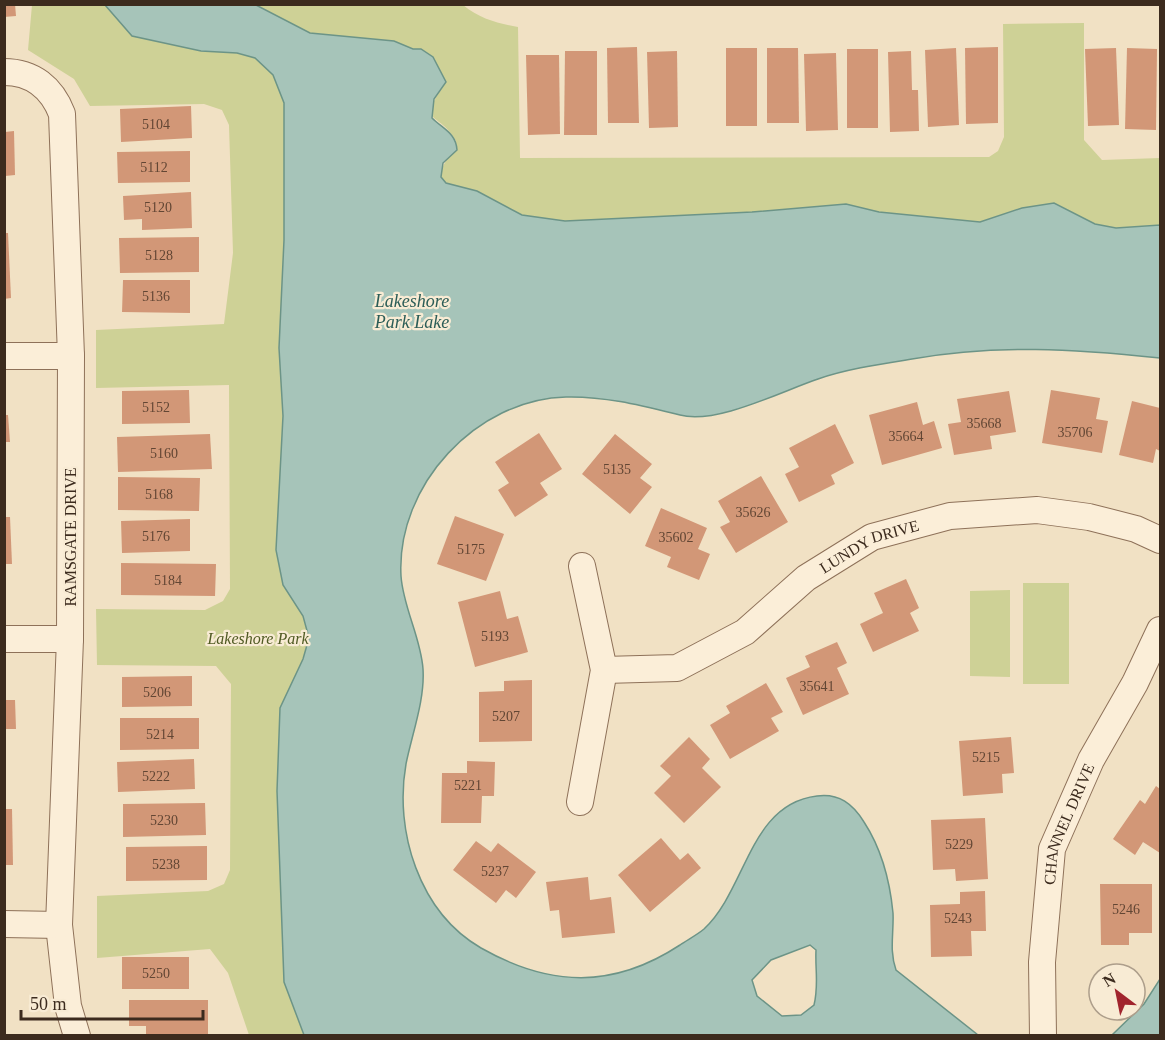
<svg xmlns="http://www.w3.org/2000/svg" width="1165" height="1040" viewBox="0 0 1165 1040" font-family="'Times New Roman',serif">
<rect width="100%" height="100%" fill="#f1e1c4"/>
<g fill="#ced196">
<polygon points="32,5 105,5 132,36 201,51 237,53 255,58 273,75 284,103 284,240 279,348 296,602 307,624 309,638 303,659 280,708 284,982 304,1035 249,1035 228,973 210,949 97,958 97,896 208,891 224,884 230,870 231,684 216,666 97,665 96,609 205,610 223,601 230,589 229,385 96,388 96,330 224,324 233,253 229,125 222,110 204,104 90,106 74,79 28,50"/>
<path d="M256,5H463C480,19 497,23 518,27L520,158L989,157L998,151L1004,137L1003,24L1084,23V140L1102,160L1160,158V225L1116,228L1095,224L1054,203L1022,208L980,222L879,212L846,204L752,212L565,221L522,215L477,191L445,183L441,177C441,162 453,155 456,141C438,109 415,127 446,82L433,57L421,49H413L394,41L310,33Z"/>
<rect x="1023" y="583" width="46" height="101"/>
<polygon points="1010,590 1010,677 970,676 970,591"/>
</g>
<g fill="#a6c4b9" stroke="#6c9487" stroke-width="1.5" fill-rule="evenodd">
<path d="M105,5H256L310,33L394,41L413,49H421L433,57L446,82L434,99L432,118C443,129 456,133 457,150L443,163L441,177L446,183L477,191L522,215L565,221L752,212L846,204L879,212L980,222L1022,208L1054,203L1095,224L1116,228L1160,225V358C1075,349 996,344 912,359C881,364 847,369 818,379C782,391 716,425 680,415C643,406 605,396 566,397C477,399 396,485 401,576C403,607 421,638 423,669C425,700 412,734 406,764C394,831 419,912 481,948C550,987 613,989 680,945C687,940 697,935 704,929C747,889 749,804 817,796C839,793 853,804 864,822C881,848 890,882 893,913C894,933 889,950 896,970L978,1035H304L284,982L277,791L280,708L303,659L309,638L303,616L283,585L276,550L283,416L279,348L284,240V103L273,75L255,58L237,53L201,51L132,36ZM810,945L816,950C815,970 819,985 814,1005L801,1015L782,1016L757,996L752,980L771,960Z"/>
<polygon points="1160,979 1160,1035 1112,1035 1144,1004"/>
</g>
<g fill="#d29777">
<polygon points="4,4 15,4 16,16 4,17"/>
<polygon points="637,47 639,123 608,123 607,48"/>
<polygon points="998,47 998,123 966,124 965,48"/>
<rect x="726" y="48" width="31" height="78"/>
<polygon points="767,48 798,48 799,123 767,123"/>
<polygon points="956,48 959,125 928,127 925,50"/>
<polygon points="1116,48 1119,125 1088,126 1085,49"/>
<polygon points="1127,48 1157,49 1156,130 1125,129"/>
<rect x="847" y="49" width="31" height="79"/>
<polygon points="565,51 597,51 597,135 564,135"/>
<polygon points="677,51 678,127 649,128 647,52"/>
<polygon points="911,51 912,90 918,90 919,131 890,132 888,52"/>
<polygon points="836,53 838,130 806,131 804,54"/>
<polygon points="526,55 559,55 560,134 528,135"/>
<polygon points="191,106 192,138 121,142 120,109"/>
<polygon points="14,131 15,175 5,176 5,132"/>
<polygon points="190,151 190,182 118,183 117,152"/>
<polygon points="191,192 192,228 142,230 142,219 124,220 123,196"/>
<polygon points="4,233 8,233 11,298 4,299"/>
<polygon points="199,237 199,272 120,273 119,238"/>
<polygon points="123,280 190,280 190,313 122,312"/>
<polygon points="189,390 190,423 122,424 122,391"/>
<polygon points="1051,390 1100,398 1096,419 1108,421 1102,453 1042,443"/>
<polygon points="1009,391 1016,432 990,436 992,449 954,455 948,424 961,422 957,399"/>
<polygon points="1132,401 1160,408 1160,451 1156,449 1153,463 1119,455"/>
<polygon points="917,402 923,425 934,421 942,448 882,465 869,415"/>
<polygon points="4,415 8,415 10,442 4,442"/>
<polygon points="835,424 854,463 831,475 835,484 799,502 785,474 799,467 789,448"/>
<polygon points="539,433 562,469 540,483 548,495 515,517 498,490 509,483 495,462"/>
<polygon points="210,434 212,469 118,472 117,437"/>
<polygon points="615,434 652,464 640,478 652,487 630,514 582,474"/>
<polygon points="761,476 788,522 736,553 720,527 730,522 718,501"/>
<polygon points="118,477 200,478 199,511 118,510"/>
<polygon points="661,508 707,528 698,549 710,554 699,580 667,567 671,557 645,546"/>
<polygon points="455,516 504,534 486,581 437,564"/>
<polygon points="4,517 10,517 12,564 4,564"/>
<polygon points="190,519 190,551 122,553 121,521"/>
<polygon points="121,563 216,564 215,596 121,595"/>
<polygon points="906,579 919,608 910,613 919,631 873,652 860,624 883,613 874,593"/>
<polygon points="500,591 507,619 518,616 528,652 475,667 458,602"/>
<polygon points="837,642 847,663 837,668 849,694 803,715 786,678 810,667 805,656"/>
<polygon points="192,676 192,706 122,707 122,677"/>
<polygon points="532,680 532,741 479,742 479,692 504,691 504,681"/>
<polygon points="766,683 783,712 771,718 779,731 730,759 710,725 730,713 726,706"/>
<polygon points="4,700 15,700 16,729 4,729"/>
<polygon points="120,718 199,718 199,749 120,750"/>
<polygon points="689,737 710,759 702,768 721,787 684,823 654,793 671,776 660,766"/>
<polygon points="1011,737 1014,773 1002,774 1003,793 963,796 959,741"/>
<polygon points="194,759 195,789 118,792 117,762"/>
<polygon points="467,761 495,762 494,796 482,796 481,823 441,823 442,773 467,773"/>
<polygon points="1156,786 1160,789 1160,853 1143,842 1135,855 1113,839 1140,800 1145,804"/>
<polygon points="205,803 206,835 123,837 123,804"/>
<polygon points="4,809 12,809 13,865 4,865"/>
<polygon points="985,818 988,879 956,881 955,869 933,870 931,820"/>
<polygon points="661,838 680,860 688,853 701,868 650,912 618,875"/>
<polygon points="476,841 491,852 498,843 536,872 516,898 506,890 496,903 453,870"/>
<polygon points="207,846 207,880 126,881 126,847"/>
<polygon points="588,877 590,900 611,897 615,933 562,938 559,910 550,911 546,882"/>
<polygon points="1100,884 1152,884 1152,933 1129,933 1129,945 1101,945"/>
<polygon points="985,891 986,931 971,931 972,956 931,957 930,905 960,904 960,892"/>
<rect x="122" y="957" width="67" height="32"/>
<polygon points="129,1000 208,1000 208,1035 146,1035 146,1026 129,1026"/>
</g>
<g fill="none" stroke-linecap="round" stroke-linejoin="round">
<g stroke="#8e7159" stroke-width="28">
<g id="minor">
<path d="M4,72C33,72 52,88 62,114L71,356L70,639L59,925L68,1006L77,1036"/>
<polyline points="4,356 71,356"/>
<polyline points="4,639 70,639"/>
<path id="s1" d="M604,670L677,668L745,632L806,578L872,537L950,516L1037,510L1089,517L1136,529L1160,540"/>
<polyline points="580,802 604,670 582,566"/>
<polyline points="4,924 59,925"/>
<path id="s2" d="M1043,1036L1042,962L1052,849L1091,760L1135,683L1160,630"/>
</g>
</g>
<use href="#minor" stroke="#fbeed8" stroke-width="26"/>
</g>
<g text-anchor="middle" stroke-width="4.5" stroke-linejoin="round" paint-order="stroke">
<g font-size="14" fill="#624634">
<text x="156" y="129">5104</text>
<text x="154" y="172">5112</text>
<text x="158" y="212">5120</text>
<text x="159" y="260">5128</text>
<text x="156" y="301">5136</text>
<text x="156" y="412">5152</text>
<text x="984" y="428">35668</text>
<text x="1075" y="437">35706</text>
<text x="906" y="441">35664</text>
<text x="164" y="458">5160</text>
<text x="617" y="474">5135</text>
<text x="159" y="499">5168</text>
<text x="753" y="517">35626</text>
<text x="156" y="541">5176</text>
<text x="676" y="542">35602</text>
<text x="471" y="554">5175</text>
<text x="168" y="585">5184</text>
<text x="495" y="641">5193</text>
<text x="817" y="691">35641</text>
<text x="157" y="697">5206</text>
<text x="506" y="721">5207</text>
<text x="160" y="739">5214</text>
<text x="986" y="762">5215</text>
<text x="156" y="781">5222</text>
<text x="468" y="790">5221</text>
<text x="164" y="825">5230</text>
<text x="959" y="849">5229</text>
<text x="166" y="869">5238</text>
<text x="495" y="876">5237</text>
<text x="1126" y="914">5246</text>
<text x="958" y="923">5243</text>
<text x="156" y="978">5250</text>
</g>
<g font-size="16" fill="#3c2b1e" stroke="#f8ebd4">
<text transform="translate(70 537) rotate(-90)" y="6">RAMSGATE DRIVE</text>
<text dy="6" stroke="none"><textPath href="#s1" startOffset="303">LUNDY DRIVE</textPath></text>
<text dy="6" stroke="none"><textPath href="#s2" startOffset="216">CHANNEL DRIVE</textPath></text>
</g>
<g font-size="16" font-style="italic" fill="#505a23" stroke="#f8ebd4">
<text x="258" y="644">Lakeshore Park</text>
</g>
<g font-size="18" font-style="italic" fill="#2c5d57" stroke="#f8ebd4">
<text x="412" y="307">Lakeshore<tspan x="412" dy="21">Park Lake</tspan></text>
</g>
</g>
<rect width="1165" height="1040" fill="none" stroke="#3c2b1e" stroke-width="12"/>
<g transform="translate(1117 992) rotate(328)"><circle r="28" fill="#f8ebd4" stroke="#ad9e8b" stroke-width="1.5"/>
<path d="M0-4.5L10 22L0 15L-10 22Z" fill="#a1242d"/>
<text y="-9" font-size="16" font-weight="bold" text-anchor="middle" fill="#3c2b1e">N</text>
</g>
<path d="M21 1010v9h182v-9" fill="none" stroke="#3c2b1e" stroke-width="3"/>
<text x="30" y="1010" font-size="18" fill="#3c2b1e" stroke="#f8ebd4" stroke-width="4.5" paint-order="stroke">50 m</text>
</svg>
